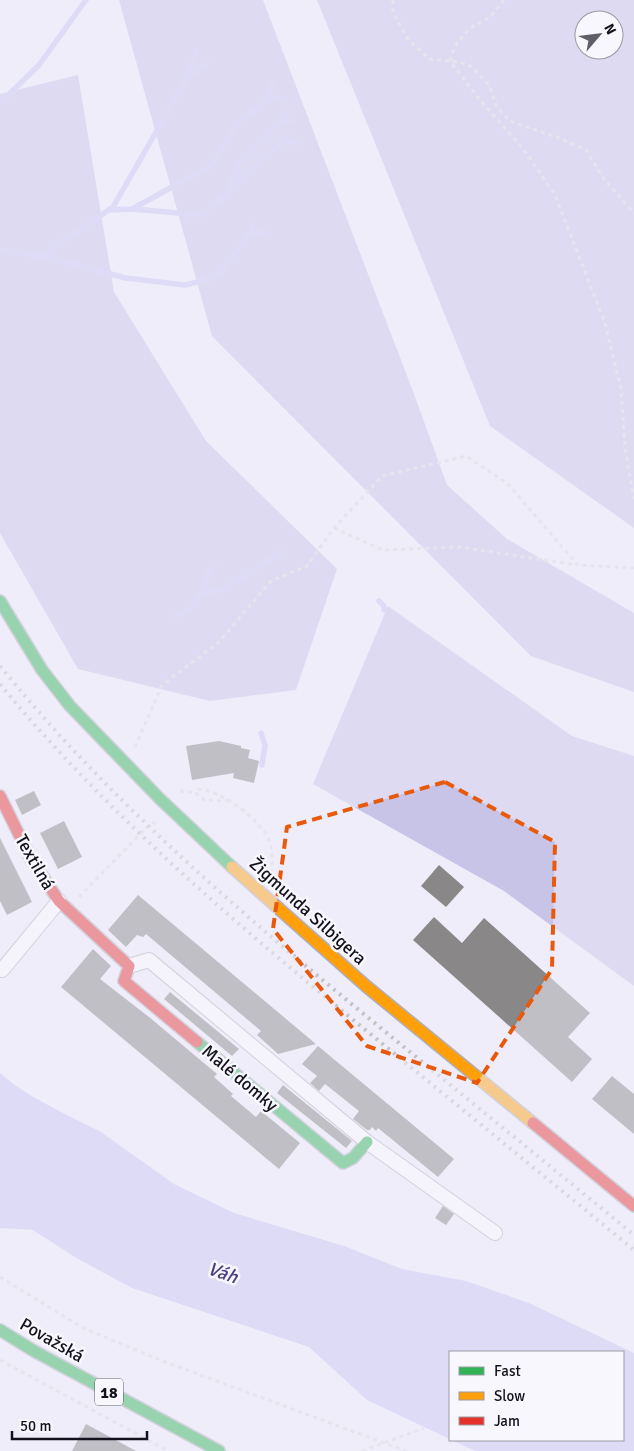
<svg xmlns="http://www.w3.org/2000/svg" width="634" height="1451" viewBox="0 0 634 1451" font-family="Signika,sans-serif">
<rect width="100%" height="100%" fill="#eeedf9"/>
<g fill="#c8c4e8" fill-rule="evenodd">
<polygon points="119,0 263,0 414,394 447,485 507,539 634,613 634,692 531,656 212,336"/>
<path d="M317,0H634V528L490,426ZM584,20H614V50H584Z"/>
<polygon points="78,75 114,292 206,441 337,569 296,690 210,701 78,669 0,533 0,94"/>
<polygon points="388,606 572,736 634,756 634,986 504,891 313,784"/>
</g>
<path fill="#cac6f1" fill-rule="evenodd" d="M0,1073C19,1090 40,1101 63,1113C76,1119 88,1126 101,1132L174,1184L234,1213L344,1246L402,1269L466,1281L529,1303L634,1353V1451H475L367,1400L309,1347L132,1288L78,1259L33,1230L0,1228ZM450,1352H623V1440H450Z"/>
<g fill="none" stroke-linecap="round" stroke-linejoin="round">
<g stroke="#cac6f1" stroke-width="5.5">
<polyline points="186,80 209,61"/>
<polyline points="270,98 283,98"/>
<polyline points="0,103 39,65 86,0"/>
<polyline points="281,121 294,121"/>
<polyline points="281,142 298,143"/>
<polyline points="228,192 290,134"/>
<polyline points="132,209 202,215 227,194 237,167 289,112"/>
<polyline points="109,210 132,209 212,165 239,122 270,98 272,84"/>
<polyline points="251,233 264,232"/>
<polyline points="0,250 42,256 113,207 186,80 196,51"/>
<polyline points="42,256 126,278 185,285 209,279 222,270 251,233 253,222"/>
<polyline points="200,594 224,589 230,584 248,575 281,551"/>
<polyline points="379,601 384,606 384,610"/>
<path d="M175,617L178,614L180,615L179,613L181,614C187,610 196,603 200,595C205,585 206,570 216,563"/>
<polyline points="261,733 265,745 262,765"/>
</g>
</g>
<g fill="#898788">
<polygon points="219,741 241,746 241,748 250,750 248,758 259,761 254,783 233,778 234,773 192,780 186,746"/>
<polygon points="34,791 41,805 22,815 15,800"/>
<polygon points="64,821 82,857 58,869 40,833"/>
<polygon points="0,838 32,902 7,915 0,901"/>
<polygon points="439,865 464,887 446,907 421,886"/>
<polygon points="138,895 187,936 316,1044 278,1054 257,1035 261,1031 146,934 143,937 137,935 126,947 108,930"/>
<polygon points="434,917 462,943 484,918 590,1013 568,1037 592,1059 572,1082 413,940"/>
<polygon points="93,949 111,966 100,979 149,1017 217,1074 214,1077 233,1094 231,1096 256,1117 261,1111 300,1143 279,1169 61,987"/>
<polygon points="170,992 239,1049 232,1056 164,999"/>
<polygon points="318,1046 454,1159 438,1177 378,1128 376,1131 372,1127 370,1130 367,1130 353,1119 359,1111 325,1084 319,1091 310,1083 317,1076 302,1064"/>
<polygon points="612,1076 634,1094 634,1134 592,1099"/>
<polygon points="283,1085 352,1141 346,1148 277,1093"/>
<polygon points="443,1206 454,1214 446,1225 435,1218"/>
<polygon points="86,1424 136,1451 72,1451"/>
</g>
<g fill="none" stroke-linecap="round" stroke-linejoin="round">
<g stroke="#b0afba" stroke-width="16">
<g id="street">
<polyline points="129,966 149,960 367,1142 495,1233"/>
<polyline points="2,970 59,901"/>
</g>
</g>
<g stroke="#b0afba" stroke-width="14">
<g id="fast">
<polyline points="0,601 42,670 70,706 160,799 232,867"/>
<polyline points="197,1042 343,1163 353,1158 367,1142"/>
<polyline points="0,1330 34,1351 219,1451"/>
</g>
</g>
<g stroke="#b0afba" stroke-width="14">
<polyline id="slow" points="232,867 366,986 533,1123"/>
</g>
<g stroke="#b0afba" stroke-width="14">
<g id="jam">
<polyline points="0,796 31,859 59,901 129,966 124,981 197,1042"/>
<polyline points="533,1123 634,1206"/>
</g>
</g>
<g stroke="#dbdbdf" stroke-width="3" stroke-dasharray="4 4" stroke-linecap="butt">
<polyline points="393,0 393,12 407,38 429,59 460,62 472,67 489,85 497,107 510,121 559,138 586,150 603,178 634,213"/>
<polyline points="504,0 490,17 469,29 455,46 450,61 480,100 524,150 555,195 605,323 621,389 625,448 634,499"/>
<polyline points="334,528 383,550 459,547 577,565"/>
<polyline points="135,747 162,685 218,643 271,581 307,566 334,528 382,476 466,456 507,483 578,565 634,568"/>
<polyline points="180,791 196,793"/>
<path d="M229,801L204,800L196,793L198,789C221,790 260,819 269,840C273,849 272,869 272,879"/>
<polyline points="79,897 147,827 153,823 160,824"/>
<polyline points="0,1277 83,1328 160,1360 406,1451"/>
<polyline points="0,1360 168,1451"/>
<polyline points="362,1451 424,1428"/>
</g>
<use href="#street" stroke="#fcfcfe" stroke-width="14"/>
<use href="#fast" stroke="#30b455" stroke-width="11"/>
<use href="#slow" stroke="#ff9f0a" stroke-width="11"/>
<use href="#jam" stroke="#e5322d" stroke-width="11"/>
<g stroke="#c2c2c4" stroke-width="4" stroke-dasharray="2.5 5" stroke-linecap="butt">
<path d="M0,666C113,805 244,916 382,1029C466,1098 550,1166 634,1235"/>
<path d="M0,684C111,819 244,931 379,1041C464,1111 549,1180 634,1250"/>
</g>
</g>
<path d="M0 0H634V1451H0ZM445,782L555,842L552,969L477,1083L367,1046L273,929L287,827Z" fill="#eeedf9" fill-opacity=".55" fill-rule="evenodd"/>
<path fill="none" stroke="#e8590c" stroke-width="4" stroke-dasharray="10 6" stroke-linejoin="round" d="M445,782L555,842L552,969L477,1083L367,1046L273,929L287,827Z"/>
<g text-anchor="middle" stroke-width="5" stroke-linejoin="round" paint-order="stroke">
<rect fill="#f7f7fd" stroke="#575760" stroke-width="1" x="95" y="1378.5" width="28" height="27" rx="4"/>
<g font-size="16" font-weight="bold" fill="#13121c">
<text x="109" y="1398">18</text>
</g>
<g font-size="18" fill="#13121c" stroke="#f7f7fd">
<text transform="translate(35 862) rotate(60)" y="6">Textilná</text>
<text transform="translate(308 911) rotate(42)" y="6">Žigmunda Silbigera</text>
<text transform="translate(240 1078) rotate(40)" y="6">Malé domky</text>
<text transform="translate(52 1340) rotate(30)" y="6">Považská</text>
</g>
<g font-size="19" font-style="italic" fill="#4b3f84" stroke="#f7f7fd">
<text transform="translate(223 1272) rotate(19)" y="7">Váh</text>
</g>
</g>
<rect x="449" y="1351" width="175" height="90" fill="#f7f7fd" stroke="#9c9ba3"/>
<rect x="459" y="1367" width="25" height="8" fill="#30b455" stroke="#9c9ba3"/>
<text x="494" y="1376" font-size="15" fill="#13121c">Fast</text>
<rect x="459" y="1392" width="25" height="8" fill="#ff9f0a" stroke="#9c9ba3"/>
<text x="494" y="1401" font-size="15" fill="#13121c">Slow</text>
<rect x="459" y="1417" width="25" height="8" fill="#e5322d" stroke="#9c9ba3"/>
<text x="494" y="1426" font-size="15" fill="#13121c">Jam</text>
<g transform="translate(599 35) rotate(62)"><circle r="24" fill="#f7f7fd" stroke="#9c9ba3"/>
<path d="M0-4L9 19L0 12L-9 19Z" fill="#605f69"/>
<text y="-8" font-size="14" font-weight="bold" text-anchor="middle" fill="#13121c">N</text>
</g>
<path d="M12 1431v8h135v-8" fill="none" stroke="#13121c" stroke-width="2.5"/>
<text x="20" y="1431" font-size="15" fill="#13121c" stroke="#f7f7fd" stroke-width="4" paint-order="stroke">50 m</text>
</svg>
